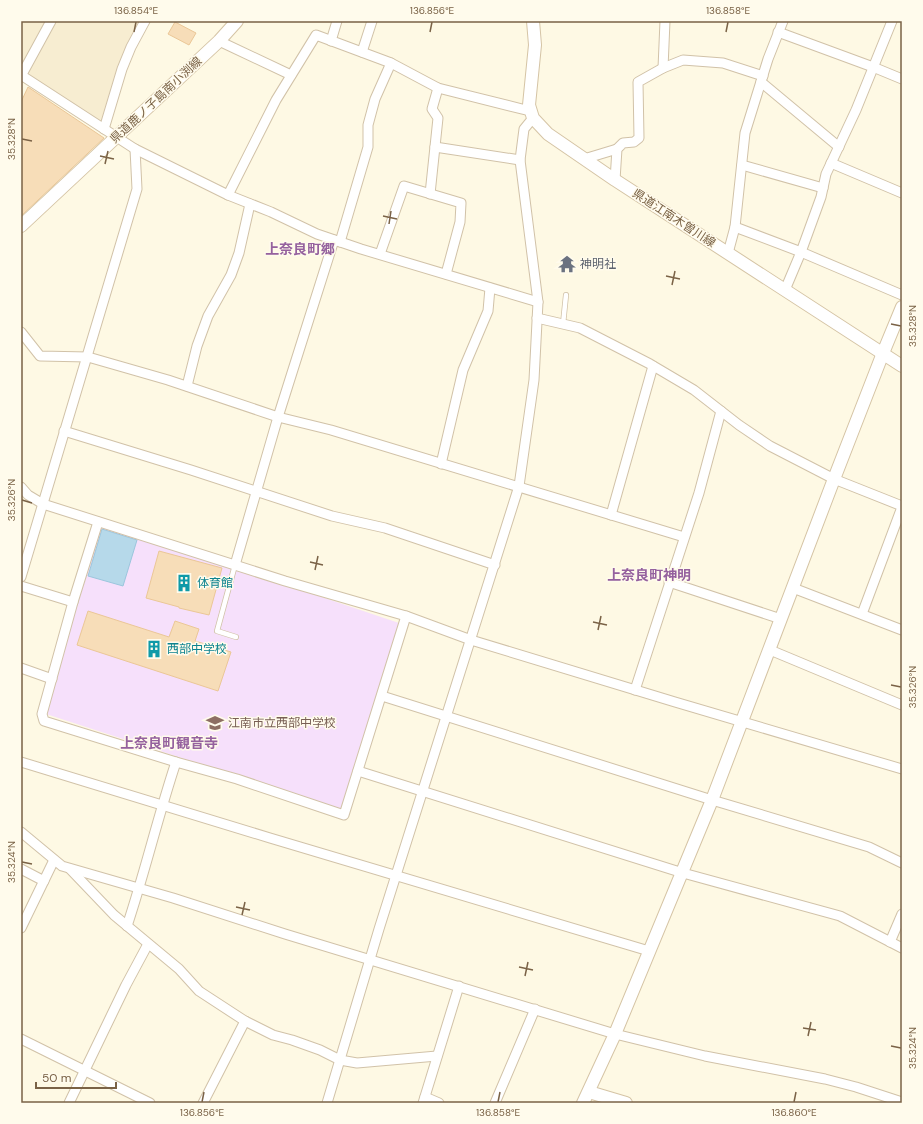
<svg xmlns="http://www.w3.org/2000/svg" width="923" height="1124" viewBox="0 0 923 1124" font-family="'DM Sans','Noto Sans JP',sans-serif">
<rect width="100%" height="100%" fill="#fef9e4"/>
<polygon fill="#f7edd1" points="21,21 142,21 104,129 21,76"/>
<polygon fill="#f6e0fb" points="98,522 399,623 342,810 46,714"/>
<polygon fill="#b6d9ea" stroke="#9bc6dd" points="102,529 137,540 123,586 88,576"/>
<g fill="#f7ddb8" stroke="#ebc797">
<polygon points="175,22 196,33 189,45 168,34"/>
<polygon points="28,87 104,138 21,216 21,102"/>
<polygon points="159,551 222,568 209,615 179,608 179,607 146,598"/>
<polygon points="88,611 169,637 175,621 199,629 195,641 231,652 218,691 77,645"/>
</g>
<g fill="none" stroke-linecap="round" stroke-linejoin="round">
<g stroke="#d1c2a8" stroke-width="6">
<g id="lane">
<polyline points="563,324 566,295"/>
<polyline points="235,565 217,631 236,637"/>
</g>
</g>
<g stroke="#d1c2a8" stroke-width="11">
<g id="street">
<polyline points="778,32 873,67 902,79"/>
<polyline points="219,41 291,75"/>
<polyline points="331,41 337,21"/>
<polyline points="362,52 372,21"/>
<polyline points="663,68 665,21"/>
<polyline points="21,75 135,149 228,195 271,212 317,234 361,249 538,302"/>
<polyline points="21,76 51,21"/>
<polyline points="761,82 839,147"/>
<polyline points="104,129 122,69 131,47 145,21"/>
<polyline points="435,147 520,160"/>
<polyline points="584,159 617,149"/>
<polyline points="831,163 902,193"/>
<polyline points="742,165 823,188"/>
<polyline points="615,180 617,149 623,143 634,142 639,138 638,82 663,68 683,60 723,63 763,76"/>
<polyline points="430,194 438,118 432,109 438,88"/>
<polyline points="228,195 276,100 316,35 391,63 438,88 530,111"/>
<polyline points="735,227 801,252 902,295"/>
<polyline points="340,242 368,147 368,125 375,99 391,63"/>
<polyline points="728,253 735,227 745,133 768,59 783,21"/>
<polyline points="380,254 404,186 461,203 460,222 446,274"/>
<polyline points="785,290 801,252 821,197 826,174 856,110 892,21"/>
<polyline points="537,318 580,328 650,364 694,390 739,425 770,446 834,479 902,506"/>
<polyline points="21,332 40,356 88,357 168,380 278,417 331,430 684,537"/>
<polyline points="187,386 197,346 208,316 231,275 239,253 250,204"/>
<polyline points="64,431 191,470 332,516 385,528 495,565"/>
<polyline points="441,464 463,370 488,311 490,288"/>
<polyline points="21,487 28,495 43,504 285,581 406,616 471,640 675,702 902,769"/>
<polyline points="611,515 653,366"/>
<polyline points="98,522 73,602 42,714 44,721 176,762 237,779 344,815 406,616"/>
<polyline points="235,565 278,417 334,240"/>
<polyline points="21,577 137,189 135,149"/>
<polyline points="669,582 781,619"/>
<polyline points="21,586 73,602"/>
<polyline points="793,588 902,630"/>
<polyline points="862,614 902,507"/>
<polyline points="770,650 902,705"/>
<polyline points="21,668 52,679"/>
<polyline points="635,690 699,493 721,411"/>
<polyline points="382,696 712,800 869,847 902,863"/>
<polyline points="21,762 270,838 649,951"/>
<polyline points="358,771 683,873 840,916 902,948"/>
<polyline points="21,832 62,866 173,898 285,934 615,1034 705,1056 825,1079 856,1087 902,1102"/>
<polyline points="21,869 44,881"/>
<polyline points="70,869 114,915 179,969 199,991 245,1021 273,1035 292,1040 320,1050 340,1060 357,1063 437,1056"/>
<path d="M127,926C145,872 158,816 176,762"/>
<polyline points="21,928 54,860"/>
<polyline points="890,942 902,914"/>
<polyline points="21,1039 150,1103"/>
<polyline points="425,1097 439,1103"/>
<polyline points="69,1103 126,985 148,944"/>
<polyline points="203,1103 245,1021"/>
<polyline points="327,1103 379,929 519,486 534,380 538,302 520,160 524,129 533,118"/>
<polyline points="423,1103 459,986"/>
<polyline points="495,1103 535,1009"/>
</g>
</g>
<g stroke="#d5c4a5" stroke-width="14">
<g id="secondary">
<polyline points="533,21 535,45 529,105 533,118 548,134 615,180 902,366"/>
<polyline points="21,226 219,41 237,21"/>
<polyline points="589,1092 626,1103"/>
<polyline points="583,1103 615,1034 712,800 834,479 883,353 902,307"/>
</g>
</g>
<use href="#lane" stroke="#fff" stroke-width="4.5"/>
<use href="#street" stroke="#fff" stroke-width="9"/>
<use href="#secondary" stroke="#fff" stroke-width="12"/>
</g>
<path fill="none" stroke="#7a6246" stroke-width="1.5" d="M134,32L136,22M430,32L432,22M726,32L728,22M22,139L32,141M100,156L114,159M105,164L108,151M383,216L397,219M389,224L391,211M666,276L680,279M672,285L675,271M891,324L901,326M22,500L32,503M310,562L323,565M315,570L318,556M593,622L607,625M598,630L601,616M891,685L901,687M22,862L32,864M236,907L250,910M242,915L245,902M519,967L533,970M525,976L528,962M803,1028L816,1030M808,1036L811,1022M891,1046L901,1048M202,1102L204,1092M498,1102L500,1092M794,1102L796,1092"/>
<defs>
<g id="temple-bare" transform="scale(1.38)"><path d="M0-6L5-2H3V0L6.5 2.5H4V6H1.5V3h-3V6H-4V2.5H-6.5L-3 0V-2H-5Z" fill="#6b7280" stroke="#fffbec" stroke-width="2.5" paint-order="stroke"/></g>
<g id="building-bare" transform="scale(1.38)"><path d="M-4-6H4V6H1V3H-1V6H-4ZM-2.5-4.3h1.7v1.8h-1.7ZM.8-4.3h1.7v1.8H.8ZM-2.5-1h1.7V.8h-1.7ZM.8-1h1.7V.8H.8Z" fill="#0f9aa8" stroke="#fffbec" stroke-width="2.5" paint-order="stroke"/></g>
<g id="school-bare" transform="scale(1.38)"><path d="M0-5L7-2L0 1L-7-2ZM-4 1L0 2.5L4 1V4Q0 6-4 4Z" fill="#8d6e63" stroke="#fffbec" stroke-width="2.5" paint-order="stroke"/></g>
</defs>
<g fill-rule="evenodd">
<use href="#temple-bare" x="567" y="264"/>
<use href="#building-bare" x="184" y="583"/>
<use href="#building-bare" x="154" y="649"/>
<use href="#school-bare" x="215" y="723"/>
</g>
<g text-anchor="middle" stroke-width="3" stroke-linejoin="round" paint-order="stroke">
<g font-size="12" fill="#7a6246" stroke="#fffbec">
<text transform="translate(156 100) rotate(-43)" y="4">県道鹿ノ子島南小渕線</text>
<text transform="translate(674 218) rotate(33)" y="4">県道江南木曽川線</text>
</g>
<g font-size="12" fill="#5b616d" stroke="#fffbec" text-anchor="start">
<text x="580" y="268">神明社</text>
</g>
<g font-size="12" fill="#0d838f" stroke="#fffbec" text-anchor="start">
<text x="197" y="587">体育館</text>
<text x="167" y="653">西部中学校</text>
</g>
<g font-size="12" fill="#785e54" stroke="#fffbec" text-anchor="start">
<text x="228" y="727">江南市立西部中学校</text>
</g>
<g font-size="14" font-weight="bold" fill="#95619e" stroke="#fffbec">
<text x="300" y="254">上奈良町郷</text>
<text x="649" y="580">上奈良町神明</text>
<text x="169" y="748">上奈良町観音寺</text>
</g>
</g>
<rect width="923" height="1124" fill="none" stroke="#fffbec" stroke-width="44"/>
<path d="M36 1082v6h80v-6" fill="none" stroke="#7a6246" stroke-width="2"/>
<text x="42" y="1082" font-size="12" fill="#7a6246" stroke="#fffbec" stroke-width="3" paint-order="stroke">50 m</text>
<rect x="22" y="22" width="879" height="1080" fill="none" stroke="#7a6246" stroke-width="1.5"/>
<g font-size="10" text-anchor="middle" fill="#7a6246">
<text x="136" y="14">136.854°E</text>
<text x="432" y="14">136.856°E</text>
<text x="728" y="14">136.858°E</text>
<text transform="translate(11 139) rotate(-90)" y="4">35.328°N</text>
<text transform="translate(912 326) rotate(-90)" y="4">35.328°N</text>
<text transform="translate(11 500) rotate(-90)" y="4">35.326°N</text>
<text transform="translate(912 687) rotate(-90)" y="4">35.326°N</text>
<text transform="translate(11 862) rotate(-90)" y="4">35.324°N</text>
<text transform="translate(912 1048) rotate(-90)" y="4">35.324°N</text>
<text x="202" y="1116">136.856°E</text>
<text x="498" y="1116">136.858°E</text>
<text x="794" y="1116">136.860°E</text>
</g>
</svg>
